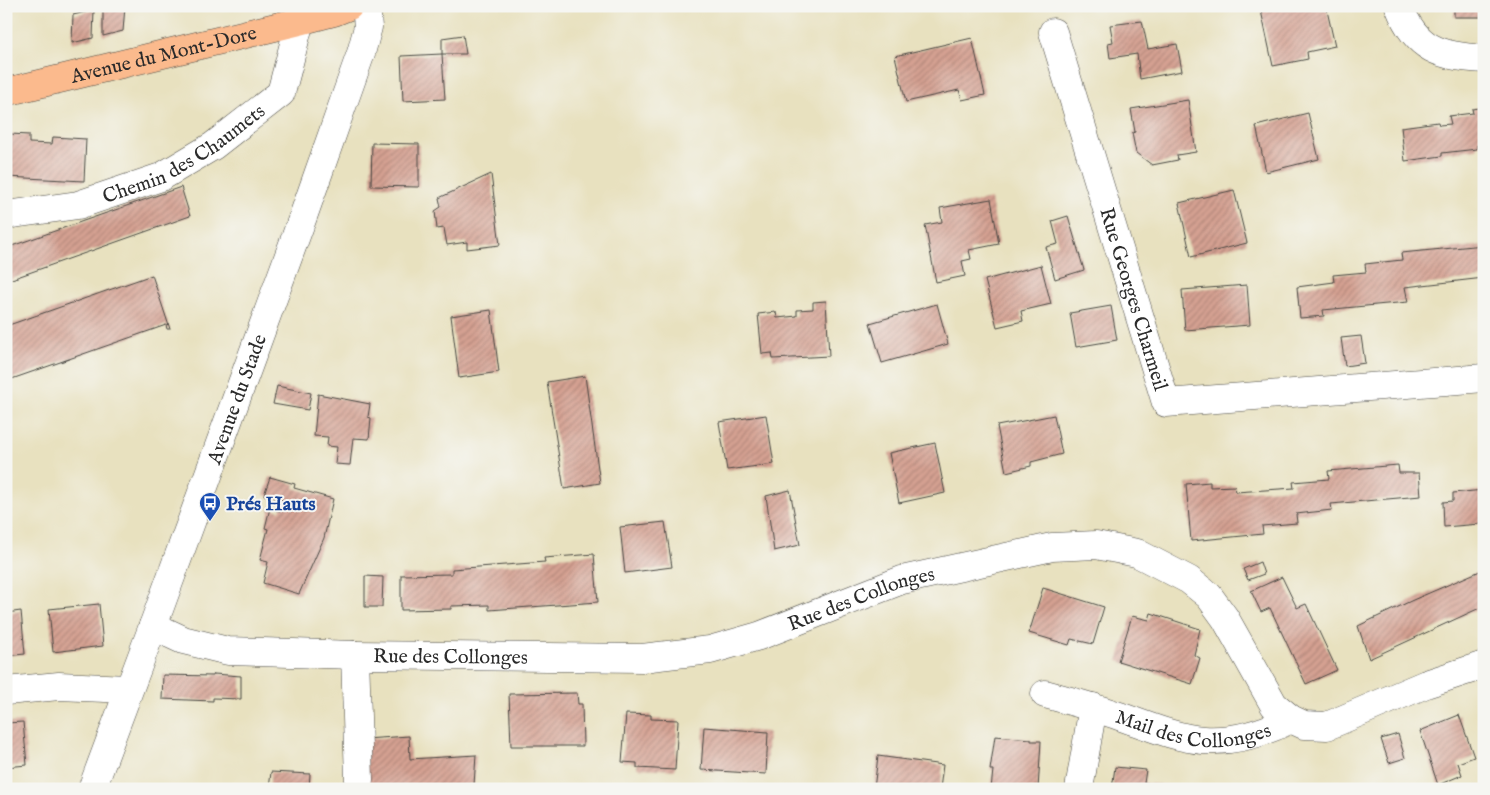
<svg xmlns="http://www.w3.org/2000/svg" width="1490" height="795" viewBox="0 0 1490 795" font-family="'IM FELL English',serif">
<defs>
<pattern id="building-hatch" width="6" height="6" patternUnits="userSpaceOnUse" patternTransform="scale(1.25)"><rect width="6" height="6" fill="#d5a192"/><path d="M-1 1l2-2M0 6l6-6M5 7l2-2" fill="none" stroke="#ad8377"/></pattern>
</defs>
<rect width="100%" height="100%" fill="#f6f6f2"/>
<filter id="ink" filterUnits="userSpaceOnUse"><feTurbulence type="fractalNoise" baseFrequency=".02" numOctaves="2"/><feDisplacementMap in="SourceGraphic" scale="10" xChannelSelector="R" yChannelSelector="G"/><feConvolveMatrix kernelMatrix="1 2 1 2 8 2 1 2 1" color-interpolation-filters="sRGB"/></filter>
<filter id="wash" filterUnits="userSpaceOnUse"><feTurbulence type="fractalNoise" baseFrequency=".0096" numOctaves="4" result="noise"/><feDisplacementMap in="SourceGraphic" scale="20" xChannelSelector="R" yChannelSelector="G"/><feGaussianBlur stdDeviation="1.12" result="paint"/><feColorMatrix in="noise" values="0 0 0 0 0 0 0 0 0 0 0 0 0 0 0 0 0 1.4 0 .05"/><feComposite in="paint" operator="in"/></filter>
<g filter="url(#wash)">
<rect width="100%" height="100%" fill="#e8e1bf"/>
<g id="blocks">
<g fill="url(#building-hatch)">
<polygon points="112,6 125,6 123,31 103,36 103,8"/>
<polygon points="1260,6 1326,6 1335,46 1307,52 1308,59 1273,66"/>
<rect x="1454" y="6" width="30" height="11"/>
<polygon points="94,10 93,38 72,43 73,15"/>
<polygon points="1142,21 1148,49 1177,44 1182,71 1140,79 1137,54 1110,58 1108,43 1113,42 1110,25"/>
<polygon points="463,35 466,54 442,54 442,38"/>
<polygon points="972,38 985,95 962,100 959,90 906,102 895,56"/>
<polygon points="442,54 445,99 403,101 401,56"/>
<polygon points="1188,100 1196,152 1177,155 1178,160 1152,165 1136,153 1132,133 1135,132 1131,109"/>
<polygon points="1484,107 1484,145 1477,145 1477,149 1442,153 1442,156 1405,161 1401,127 1438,122 1439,125 1451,124 1449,116 1473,113 1472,109"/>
<polygon points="1308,113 1319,159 1266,172 1256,126"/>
<polygon points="10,134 29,135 29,143 52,144 53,137 86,139 84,181 7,177"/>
<polygon points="372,143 419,144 419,187 371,186"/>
<polygon points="491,174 500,245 467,249 467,242 447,245 444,228 437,229 435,211 441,207 439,198"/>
<polygon points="181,187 190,216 6,281 6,248"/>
<polygon points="1234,190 1247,243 1191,257 1179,203"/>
<polygon points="991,199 999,244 969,250 971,259 962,261 965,276 936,282 925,225 942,222 940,208"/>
<polygon points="1068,216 1084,270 1055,279 1046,247 1058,244 1052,221"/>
<polygon points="1484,245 1484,278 1405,287 1408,302 1323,310 1324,316 1300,318 1297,287 1334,282 1333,275 1366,272 1365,264 1402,260 1401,253"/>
<polygon points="1041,265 1051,304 1021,311 1023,321 997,327 985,280"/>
<polygon points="152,275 170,329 167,329 166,325 6,381 6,326"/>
<polygon points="1247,285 1250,325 1185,330 1182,290"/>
<polygon points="826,301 829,356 773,359 772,353 762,354 758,314 776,312 777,318 797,316 797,310 813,309 813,302"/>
<polygon points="937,304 948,344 882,363 870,323"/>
<polygon points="1111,306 1117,340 1076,347 1070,313"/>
<polygon points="491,310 499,372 459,378 451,316"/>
<polygon points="1361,336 1365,363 1345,366 1341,338"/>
<polygon points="585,376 600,483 564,489 547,382"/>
<polygon points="277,386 311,393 308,410 273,404"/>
<polygon points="318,394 370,404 368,417 371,418 369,439 353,438 350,465 335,464 337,447 327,446 328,437 314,436"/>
<polygon points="766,415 774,464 727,470 719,422"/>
<polygon points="1054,415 1062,454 1031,462 1031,466 1006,472 997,426"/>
<polygon points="935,443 945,493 899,503 889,453"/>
<polygon points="1398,465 1399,473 1419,473 1421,496 1331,504 1332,510 1296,514 1297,523 1262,526 1263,534 1191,541 1186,484 1210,482 1210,487 1235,486 1236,492 1294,488 1293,482 1329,479 1328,471"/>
<polygon points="270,477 295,484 294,488 333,499 324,538 299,594 263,583 268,562 260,560 268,529 265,528 270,508 280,511 283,500 264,495"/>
<polygon points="790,490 800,545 774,551 766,496"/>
<polygon points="1484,490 1484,517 1480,517 1480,524 1444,527 1443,502 1453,501 1453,493"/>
<polygon points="665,522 672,567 625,573 620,527"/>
<polygon points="594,554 598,602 489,610 489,605 451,606 451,609 401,610 401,575 452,574 452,569 545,562 544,558"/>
<polygon points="1260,562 1264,574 1248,580 1243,569"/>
<polygon points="1480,571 1484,578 1484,606 1369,659 1358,626 1413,600"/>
<polygon points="365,576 383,577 382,607 365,607"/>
<polygon points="1282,577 1297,608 1306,604 1337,670 1306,684 1270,608 1261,612 1251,591"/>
<polygon points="1043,588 1104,607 1093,644 1071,639 1069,645 1029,633"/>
<polygon points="99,604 103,646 53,652 49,609"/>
<polygon points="21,611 25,654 6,656 6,613"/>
<polygon points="1151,613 1200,629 1194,655 1200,658 1192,684 1118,661 1132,616 1149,620"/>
<polygon points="214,674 241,676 241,699 213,698 213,701 162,699 163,675 213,676"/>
<polygon points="577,693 578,704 582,704 583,746 511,746 509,694"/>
<polygon points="626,714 651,715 651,719 678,720 675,770 637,768 637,763 622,762"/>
<polygon points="1459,715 1474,757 1458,763 1462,775 1438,785 1420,731"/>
<polygon points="23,722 27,765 6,767 6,723"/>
<polygon points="704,727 768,732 766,774 701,770"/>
<polygon points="1398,734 1405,758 1389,763 1381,739"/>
<polygon points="409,736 410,759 476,755 474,785 468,784 468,789 367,789 365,739"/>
<polygon points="995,736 1031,739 1031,741 1041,741 1038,789 991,789 993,770 990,770"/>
<polygon points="878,756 943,765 940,789 874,789"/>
<polygon points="1115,767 1146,770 1144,783 1171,786 1171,789 1112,789"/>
<polygon points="271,772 310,774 309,789 269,789"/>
</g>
</g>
</g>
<g filter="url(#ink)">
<use href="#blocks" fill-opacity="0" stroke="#474641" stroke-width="1"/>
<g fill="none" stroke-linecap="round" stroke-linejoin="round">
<g stroke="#474641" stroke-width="29">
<g id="street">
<path d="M1399,6C1416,50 1440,56 1484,59"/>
<path id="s1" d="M1053,32L1166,403L1484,378"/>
<path id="s2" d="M6,215L78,205L161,177L213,146L281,93L300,21"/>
<path id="s3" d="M153,626L183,640L228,651L355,655L642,658L710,650L759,636L902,580L1052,547L1096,545L1137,553L1189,580L1209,596L1225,618L1274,705L1291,719L1304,725L1327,726L1426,684L1484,665"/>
<polyline points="355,655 359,779 358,789"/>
<polyline points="6,691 59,686 128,689"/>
<path id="s4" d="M1045,694C1071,701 1097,708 1122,717C1148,726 1176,738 1203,740C1234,742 1264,733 1291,719"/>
<path id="s5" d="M92,789L153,626L304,214L361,53L368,27L366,6"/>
<polyline points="1079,789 1093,707"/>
</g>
</g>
<g stroke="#474641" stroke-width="29">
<g id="primary">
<path id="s6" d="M6,92L300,21L334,12L349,6"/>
</g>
</g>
<use href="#street" stroke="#fff" stroke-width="28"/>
<use href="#primary" stroke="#fbba8d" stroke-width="28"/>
</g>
</g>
<defs>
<g id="bus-pin" transform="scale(1.125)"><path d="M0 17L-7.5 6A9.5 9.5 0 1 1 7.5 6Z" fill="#1a4fb4" stroke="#f6f6f2"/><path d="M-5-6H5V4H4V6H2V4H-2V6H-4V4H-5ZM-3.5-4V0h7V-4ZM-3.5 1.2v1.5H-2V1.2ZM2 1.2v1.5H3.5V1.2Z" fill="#fff"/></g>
</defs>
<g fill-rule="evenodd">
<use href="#bus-pin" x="210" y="503"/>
</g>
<g text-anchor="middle" stroke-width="4" stroke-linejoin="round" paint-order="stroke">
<g font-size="20" fill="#2b2b2b" stroke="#f6f6f2">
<text dy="7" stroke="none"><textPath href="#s6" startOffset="162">Avenue du Mont-Dore</textPath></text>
<text dy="7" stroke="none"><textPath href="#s2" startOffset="191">Chemin des Chaumets</textPath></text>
<text dy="7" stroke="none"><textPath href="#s1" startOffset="279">Rue Georges Charmeil</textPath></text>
<text dy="7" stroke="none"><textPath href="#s5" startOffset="416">Avenue du Stade</textPath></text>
<text dy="7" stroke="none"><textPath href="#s3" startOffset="722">Rue des Collonges</textPath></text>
<text dy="7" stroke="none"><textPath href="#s3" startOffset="302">Rue des Collonges</textPath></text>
<text dy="7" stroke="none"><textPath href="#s4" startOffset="154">Mail des Collonges</textPath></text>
</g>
<g font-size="20" font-weight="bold" fill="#164399" stroke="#f6f6f2" text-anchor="start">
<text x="226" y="510">Prés Hauts</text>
</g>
</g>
<rect width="1490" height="795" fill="none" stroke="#f6f6f2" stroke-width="25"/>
</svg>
